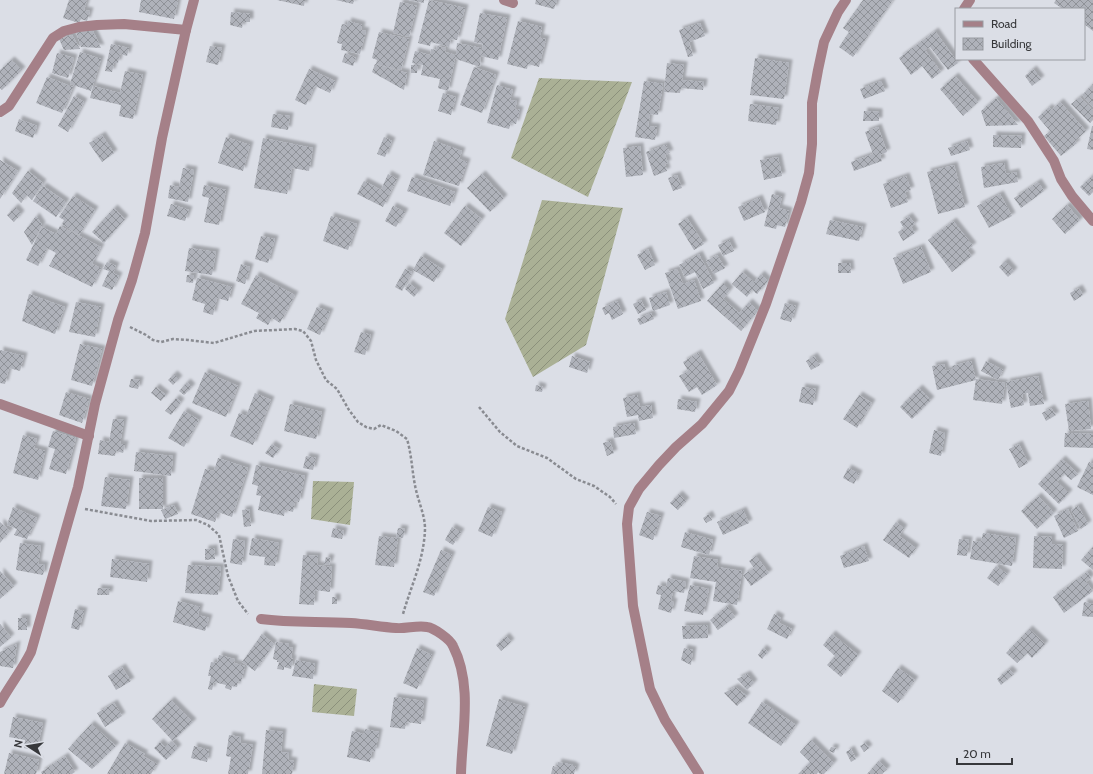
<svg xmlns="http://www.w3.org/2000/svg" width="1093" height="774" viewBox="0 0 1093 774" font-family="Cabin,sans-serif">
<defs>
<pattern id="garden-furrows" width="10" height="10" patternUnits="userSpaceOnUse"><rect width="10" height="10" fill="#aab095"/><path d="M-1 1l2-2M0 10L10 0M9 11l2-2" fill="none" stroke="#8b907b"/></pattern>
<pattern id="building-cross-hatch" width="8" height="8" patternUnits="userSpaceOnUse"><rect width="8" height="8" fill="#afb2ba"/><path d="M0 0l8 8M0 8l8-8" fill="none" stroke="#8f9298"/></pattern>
<filter id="shadow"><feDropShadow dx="3.5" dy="-3.5" stdDeviation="1" flood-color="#0004"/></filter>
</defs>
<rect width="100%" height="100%" fill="#dbdee6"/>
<g fill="url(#garden-furrows)">
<polygon points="539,78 632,82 588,197 511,158"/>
<polygon points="542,200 623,208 586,345 533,377 505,319"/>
<polygon points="313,481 354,482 350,525 311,519"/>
<polygon points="314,684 357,689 354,716 312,712"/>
</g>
<g fill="url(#building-cross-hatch)" filter="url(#shadow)">
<polygon points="69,0 87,0 84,10 90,11 87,21 81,19 79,23 63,18"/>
<polygon points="141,0 178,0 174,19 139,12"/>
<polygon points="277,0 305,0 304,6"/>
<polygon points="336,0 354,0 353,4"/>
<polygon points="409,0 424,0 424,3"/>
<polygon points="429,0 465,8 457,40 451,39 449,47 431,42 430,46 418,43"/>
<polygon points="536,0 557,0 554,9 535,4"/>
<polygon points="863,0 893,0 853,57 839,47 849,32 843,28"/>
<polygon points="1056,0 1093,0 1093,31 1084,24 1084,9 1063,9 1054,3"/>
<polygon points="400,2 417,6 409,37 393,33"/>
<polygon points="231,12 250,14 250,22 243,22 242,28 230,25"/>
<polygon points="480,13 507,18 498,60 481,56 483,44 474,42"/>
<polygon points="348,21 362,25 361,30 366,31 360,54 341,50 342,44 337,43 342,24 347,25"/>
<polygon points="518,21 542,27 540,38 546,39 539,67 528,64 527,69 507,64"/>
<polygon points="700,23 705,36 689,42 693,56 688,57 679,30"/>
<polygon points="93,31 101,48 81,47 76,32"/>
<polygon points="935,31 958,63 948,70 930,47 925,50 941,72 932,79 922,66 911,75 899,58"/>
<polygon points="379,32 409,39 401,70 376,64 377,60 372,58"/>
<polygon points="72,35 80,49 64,50 59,39"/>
<polygon points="457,43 481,48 480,67 456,59 456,55 448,91 438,88 440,79 421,75 423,65 412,63 415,51 430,55 431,49 436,50 437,46 446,48 445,52 456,55"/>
<polygon points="111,44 129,48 127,56 120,54 118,63 114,63 112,72 105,71"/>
<polygon points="210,46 222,48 218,65 206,62"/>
<polygon points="80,52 101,59 91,91 70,84"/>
<polygon points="57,53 74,58 68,78 52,73"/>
<polygon points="345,53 356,58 353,66 342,62"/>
<polygon points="755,58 789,63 784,99 750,95"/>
<polygon points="11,60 22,70 2,90 0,88 0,70"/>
<polygon points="667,63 684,65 682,80 704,82 703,90 681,88 680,93 664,92"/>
<polygon points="375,64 407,73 404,90 372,72"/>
<polygon points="411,65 418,65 417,73 411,73"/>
<polygon points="474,67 496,75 482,113 460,105"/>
<polygon points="309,69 335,81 330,93 315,86 306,105 295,100"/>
<polygon points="1033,69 1041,79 1032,86 1025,76"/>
<polygon points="125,71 143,75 133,119 119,116 121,105 90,98 93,86 120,93"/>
<polygon points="955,76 978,102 963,116 940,89"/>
<polygon points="47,77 73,87 62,113 36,103"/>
<polygon points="644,81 663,84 658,115 650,114 648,126 657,127 655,140 635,137"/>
<polygon points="881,81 885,91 864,99 860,89"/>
<polygon points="1093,84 1093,107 1082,95"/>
<polygon points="497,85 513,90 510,100 517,101 515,109 520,110 516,124 511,123 509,129 487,123"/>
<polygon points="443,93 456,97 451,115 438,111"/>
<polygon points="74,96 84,102 68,132 58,126"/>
<polygon points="1080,97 1093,110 1093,120 1090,123 1071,104"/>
<polygon points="996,98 1018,125 986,126 981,111"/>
<polygon points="1060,102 1086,131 1075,141 1077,143 1061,156 1044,136 1050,131 1038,117 1049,107 1051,110"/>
<polygon points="750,104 779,108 776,125 748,121"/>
<polygon points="864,111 879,112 879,121 863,121"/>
<polygon points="273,114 290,116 288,130 271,127"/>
<polygon points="19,119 37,126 33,138 15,131"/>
<polygon points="1092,126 1093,126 1093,150 1087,149"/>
<polygon points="878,127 887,152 880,155 882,161 854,171 851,162 873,154 865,132"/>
<polygon points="102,135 114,153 102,162 89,143"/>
<polygon points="993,135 1022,136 1021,148 993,147"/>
<polygon points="226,137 250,145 243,171 218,163"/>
<polygon points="384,137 392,141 385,157 377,154"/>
<polygon points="263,138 313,148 309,171 292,168 287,194 254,188"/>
<polygon points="434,141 462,151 459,159 467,162 459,186 423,175"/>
<polygon points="967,141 970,150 951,156 948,148"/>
<polygon points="666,145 670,153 665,155 668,163 665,164 667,171 654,176 646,152"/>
<polygon points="640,146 643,175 626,177 623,148"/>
<polygon points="778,157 782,176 764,180 760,160"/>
<polygon points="0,160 18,171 0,199"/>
<polygon points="1004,163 1006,174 1016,172 1018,182 984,188 981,167"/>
<polygon points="954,165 965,207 938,214 927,172"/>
<polygon points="183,168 194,170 188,202 168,198 170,185 179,187"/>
<polygon points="28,171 43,183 32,200 27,195 21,203 12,193"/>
<polygon points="388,174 397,179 383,207 357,194 364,181 381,190"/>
<polygon points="482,174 504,198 490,212 467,188"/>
<polygon points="677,175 682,188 673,191 668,178"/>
<polygon points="1093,175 1093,192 1089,196 1080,187"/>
<polygon points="906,176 911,190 905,192 908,202 891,208 883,184"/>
<polygon points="412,177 455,192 450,206 407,191"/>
<polygon points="1038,182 1044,191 1021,208 1014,198"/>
<polygon points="204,185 226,190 219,225 204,222 209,198 202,196"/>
<polygon points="43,186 66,202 56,217 33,201"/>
<polygon points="772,194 782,197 779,208 789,211 785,227 777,225 776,229 764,226"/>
<polygon points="1000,194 1012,216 989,228 977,206"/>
<polygon points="73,196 95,210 79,235 62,224 64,220 59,217"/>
<polygon points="759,198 765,212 744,221 738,207"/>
<polygon points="171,204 189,210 185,221 167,216"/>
<polygon points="1067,205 1080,220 1065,234 1052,219"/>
<polygon points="393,206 405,212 396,227 385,221"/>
<polygon points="465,206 482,219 461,246 444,233"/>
<polygon points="15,207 21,214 14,222 7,215"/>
<polygon points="114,208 125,219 104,243 92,232"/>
<polygon points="36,216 42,225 32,245 24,232"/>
<polygon points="331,216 357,224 348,250 323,241"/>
<polygon points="909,216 915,224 911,227 915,233 903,241 898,232 904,228 900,222"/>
<polygon points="687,218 704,244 694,250 678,224"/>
<polygon points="830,220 863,227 859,241 826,234"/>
<polygon points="953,221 973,246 967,250 972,256 952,272 928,240"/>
<polygon points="60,226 101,247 92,264 101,268 92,287 49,266 56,253 47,248 38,266 26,260 42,227 56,234"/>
<polygon points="261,236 275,239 268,263 255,259"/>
<polygon points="729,240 734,251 723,256 718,245"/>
<polygon points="921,247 931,272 903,284 893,258"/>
<polygon points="189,248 216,252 212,275 185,271"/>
<polygon points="648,249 655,265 645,270 637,255"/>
<polygon points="699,254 714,283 703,289 695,272 685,277 679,265"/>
<polygon points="717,255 725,268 714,274 706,261"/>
<polygon points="421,256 442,269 434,282 413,270"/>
<polygon points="1005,261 1014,271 1008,277 999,267"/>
<polygon points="107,262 116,266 113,273 119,276 112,290 102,286 109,271 103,269"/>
<polygon points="838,263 850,263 851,273 838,273"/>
<polygon points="241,264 250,267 245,284 236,281"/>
<polygon points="405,269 412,272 402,291 395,287"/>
<polygon points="677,269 683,284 694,280 701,301 678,309 665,273"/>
<polygon points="742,272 754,282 761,274 768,281 757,294 752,290 747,297 732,284"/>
<polygon points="187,275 194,275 193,283 186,282"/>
<polygon points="256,275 295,295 280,323 272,318 268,325 256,318 259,313 241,304"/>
<polygon points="197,278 232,287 228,301 217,298 213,315 203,312 205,304 192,300"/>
<polygon points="409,283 419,291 414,297 405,289"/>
<polygon points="723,283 730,290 723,299 739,313 749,302 758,311 741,331 707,301"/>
<polygon points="1079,288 1083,295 1074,301 1070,293"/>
<polygon points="666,292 670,305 653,311 649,298"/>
<polygon points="29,294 65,307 55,334 22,321"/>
<polygon points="641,300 646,310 638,314 633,304"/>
<polygon points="617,301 623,314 612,320 609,313 605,315 602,308"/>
<polygon points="76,302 101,307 95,337 69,332"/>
<polygon points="785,303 796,306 791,322 780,319"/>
<polygon points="317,307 330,312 320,335 307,329"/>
<polygon points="651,313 654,319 640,325 637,319"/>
<polygon points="361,332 371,335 365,355 354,352"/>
<polygon points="80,344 102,349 92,386 71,380"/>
<polygon points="0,350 24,356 20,371 9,368 5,384 0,383"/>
<polygon points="698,353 717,385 702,395 697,387 689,392 679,376 688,371 683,362"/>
<polygon points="572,356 590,362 587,373 569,367"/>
<polygon points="814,356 820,365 811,370 806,361"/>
<polygon points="971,361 976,380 937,390 932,366 944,364 946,371 953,369 952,366"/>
<polygon points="986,361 1003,370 998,380 981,371"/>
<polygon points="205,372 238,386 226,417 192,403"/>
<polygon points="174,374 179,379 173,385 168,380"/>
<polygon points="1038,376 1044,404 1030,406 1028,393 1022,394 1024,405 1011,408 1006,382"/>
<polygon points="131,379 140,380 138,389 129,387"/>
<polygon points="976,379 1005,383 1002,404 973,400"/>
<polygon points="187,382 192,387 184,395 179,391"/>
<polygon points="536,385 543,387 542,392 535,391"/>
<polygon points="156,387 166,395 161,401 151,393"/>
<polygon points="802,387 816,389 813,405 799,402"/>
<polygon points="919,388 931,400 912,419 900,407"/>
<polygon points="66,392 89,399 82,423 59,415"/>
<polygon points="255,393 271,400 253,445 230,436 239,413 246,416"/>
<polygon points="637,395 640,407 651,405 653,418 639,421 638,415 627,417 623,398"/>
<polygon points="859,395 872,403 857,428 843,419"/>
<polygon points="176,398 181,402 171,415 165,411"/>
<polygon points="678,399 697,402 695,412 677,409"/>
<polygon points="1088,401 1091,429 1069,431 1065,404"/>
<polygon points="290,404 322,412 316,439 284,431"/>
<polygon points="1051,408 1056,415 1046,421 1042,413"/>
<polygon points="184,411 199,420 184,447 168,438"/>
<polygon points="113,419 124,420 120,444 125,444 123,453 116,451 115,456 98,454 100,440 109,442"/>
<polygon points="634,423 636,434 614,438 613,427"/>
<polygon points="934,430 945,433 941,456 929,453"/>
<polygon points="53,431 76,438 66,474 49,469 55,449 48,447"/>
<polygon points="1065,433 1093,434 1093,448 1064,447"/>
<polygon points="23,435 37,439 34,448 45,451 38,480 13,473"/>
<polygon points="610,441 614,453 607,456 603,443"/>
<polygon points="272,444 279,449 273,458 265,453"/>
<polygon points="1019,444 1028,463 1019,468 1009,449"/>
<polygon points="136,452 173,456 171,476 134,471"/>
<polygon points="306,456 316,458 313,470 303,468"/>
<polygon points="218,458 248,468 232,517 218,512 215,522 191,514 205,469 214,471"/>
<polygon points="1062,459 1078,474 1071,480 1064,474 1057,482 1069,493 1059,504 1038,484"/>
<polygon points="1089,462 1093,464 1093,495 1077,487"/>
<polygon points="256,465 305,476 299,502 295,501 293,512 285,510 284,516 258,510 261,496 256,495 258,486 252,484"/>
<polygon points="848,468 859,474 854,484 843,478"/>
<polygon points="105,477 130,480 126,509 101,506"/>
<rect x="139" y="478" width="24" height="31"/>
<polygon points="679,494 686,501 678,510 670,503"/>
<polygon points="1038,496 1054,513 1037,529 1021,511"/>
<polygon points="174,505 178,514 165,519 161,510"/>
<polygon points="1078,506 1088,524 1081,529 1071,510"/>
<polygon points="13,507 37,518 27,539 14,535 17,529 7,525"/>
<polygon points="488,507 502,512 492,537 478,531"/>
<polygon points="249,509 251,526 244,527 242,510"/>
<polygon points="1068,509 1078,531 1064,538 1054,516"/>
<polygon points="743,510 749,523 723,535 717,522"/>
<polygon points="647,512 661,516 653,540 639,535"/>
<polygon points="709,514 712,520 706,523 703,518"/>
<polygon points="0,522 10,531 0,543"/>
<polygon points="896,522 904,528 899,536 916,548 909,558 883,540"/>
<polygon points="452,527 461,532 453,545 445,540"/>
<polygon points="333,528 344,531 342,539 331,537"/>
<polygon points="398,528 405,529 403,538 398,537 394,567 375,565 379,536 396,538"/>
<polygon points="685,532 713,540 709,555 681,547"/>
<polygon points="983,533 1016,538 1012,566 970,559 973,541 981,542"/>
<polygon points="1034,536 1052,537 1052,544 1063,545 1062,569 1033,568"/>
<polygon points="252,538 279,543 275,566 264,565 265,557 249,555"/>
<polygon points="233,539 245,541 242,565 230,563"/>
<polygon points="959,539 969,540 967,556 957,555"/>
<polygon points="20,543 41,546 38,564 45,565 43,575 16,570"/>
<polygon points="864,546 869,561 844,568 840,556"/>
<polygon points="1093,547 1093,570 1081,560"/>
<polygon points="214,548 215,559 205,560 205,549"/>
<polygon points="441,550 452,555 434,596 423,592"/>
<polygon points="303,555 318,556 317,565 332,567 330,592 315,590 314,605 299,604"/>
<polygon points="694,556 718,560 717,567 742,571 737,605 713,601 716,582 690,578"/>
<polygon points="756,556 769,573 751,586 743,575 754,568 749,561"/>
<polygon points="326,557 331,558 329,565 324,564"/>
<polygon points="112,559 149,564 147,582 110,577"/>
<polygon points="188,565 221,567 218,595 185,593"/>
<polygon points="996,566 1007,574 998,586 987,578"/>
<polygon points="0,571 14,586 0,599"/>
<polygon points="1087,572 1091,578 1086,582 1093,591 1064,613 1053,597"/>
<polygon points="668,578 686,582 684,593 673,591 671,601 674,602 671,613 658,609 661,595 656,594 658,585 666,587"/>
<polygon points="690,585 709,589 703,615 684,611"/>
<polygon points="98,588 110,589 109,595 97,595"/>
<rect x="332" y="597" width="5" height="7"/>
<polygon points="178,601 200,607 198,615 209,618 205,631 173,622"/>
<polygon points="1084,602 1093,604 1093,617 1082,616"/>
<polygon points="727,606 735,617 718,630 710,620"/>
<polygon points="75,609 84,611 79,630 71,628"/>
<polygon points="774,614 781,618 779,623 792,629 787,639 767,629"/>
<rect x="18" y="618" width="9" height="12"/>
<polygon points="0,624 11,637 0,647"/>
<polygon points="707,625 708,638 683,639 682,626"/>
<polygon points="1029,629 1045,644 1032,658 1027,653 1017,663 1006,653"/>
<polygon points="262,634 274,644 255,671 242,662"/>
<polygon points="832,634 858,655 841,677 827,665 835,656 823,645"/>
<polygon points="506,636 511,642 501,651 496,645"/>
<polygon points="276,642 289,644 289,647 293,648 291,658 293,659 291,669 284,667 284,670 277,669 279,662 277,662 277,660 273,659"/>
<polygon points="17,644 13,668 0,666 0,652"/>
<polygon points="417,648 432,655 417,689 403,683"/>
<polygon points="684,648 693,650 691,665 681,660"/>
<polygon points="763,648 768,652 762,659 758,655"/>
<polygon points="219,655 235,659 234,663 245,666 241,682 238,681 237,687 232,686 231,690 225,688 226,685 214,682 212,690 208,689 211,676 208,676 211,662 217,663"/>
<polygon points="296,660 315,664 313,679 292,676"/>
<polygon points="122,667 131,681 116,690 108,676"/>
<polygon points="898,668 915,680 898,703 882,691"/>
<polygon points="1009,669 1014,674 1001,685 997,679"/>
<polygon points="747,674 754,683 747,690 737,679"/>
<polygon points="735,687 747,696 737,706 724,693"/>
<polygon points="394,697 424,701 421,724 406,722 405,729 390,727"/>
<polygon points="499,699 525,707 512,754 486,746"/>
<polygon points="171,700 193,722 173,741 152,719"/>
<polygon points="762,702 796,725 781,746 748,723"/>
<polygon points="114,703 122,716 105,727 97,713"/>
<polygon points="13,717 43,723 37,751 24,748 25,740 9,737"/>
<polygon points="91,724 116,746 92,769 68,749"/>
<polygon points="365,729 379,732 375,752 372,751 370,762 347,757 352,731 364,734"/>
<polygon points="266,730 283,732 281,752 289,753 288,760 294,761 292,774 262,774"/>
<polygon points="229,735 241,737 240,743 253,745 248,774 228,774 231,757 226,756"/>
<polygon points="811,740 834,763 824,774 820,774 818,772 817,774 798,774 810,762 800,752"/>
<polygon points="172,741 178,748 166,760 154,748 160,742 165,747"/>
<polygon points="125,743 145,754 143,756 157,764 151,774 107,774"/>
<polygon points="865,743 869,748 864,752 860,746"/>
<polygon points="194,746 209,750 207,762 191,758"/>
<polygon points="831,747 836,748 834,753 829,751"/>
<polygon points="851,749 856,759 851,762 846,752"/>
<polygon points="9,753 39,760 36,774 4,774"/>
<polygon points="65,756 75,772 72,774 42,774 41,772"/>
<polygon points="879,761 887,769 882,774 867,774"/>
<polygon points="558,762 573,765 573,766 576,767 574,774 551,774 553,766 557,767"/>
</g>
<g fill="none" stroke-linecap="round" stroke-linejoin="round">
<g stroke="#898b91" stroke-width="2.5" stroke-dasharray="3 2" stroke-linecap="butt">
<path d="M130,327L146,335L153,340L161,342L173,339L188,340L214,343L254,331L295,329L303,331L311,341L316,360L326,380L337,389L349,410L358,422L366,427L374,429L381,425L396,431L407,439C412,456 412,473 416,490C419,503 425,516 425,529C424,560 411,586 403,614"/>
<polyline points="479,407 500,432 517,446 547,458 576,479 594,486 610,497 616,504"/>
<polyline points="85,509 151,521 196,520 208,525 219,535 228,576 238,601 248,614"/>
</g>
<g stroke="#a58088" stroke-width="10">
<polyline points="504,0 513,3"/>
<polyline points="964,9 970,0"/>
<polyline points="973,59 1028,121 1054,161 1061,179 1072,196 1093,221"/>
<polyline points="0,112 9,106 53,38 64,31 79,27 97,25 124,24 186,30"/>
<polyline points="0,404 89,436"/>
<path d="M261,619C291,623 321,621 351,623C366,624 381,627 396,628C406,629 417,625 427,627C434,628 450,639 453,646C473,685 462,732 461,774"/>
<path d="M0,703C10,685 22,670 31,652L78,487L95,404L118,320L132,280L145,233L162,138L186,30L194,0"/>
<polyline points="699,774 665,720 650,689 633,606 627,524 629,507 639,489 659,465 676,447 702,424 729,391 739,371 766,304 801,202 809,173 812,144 812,103 818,70 824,42 838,12 846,0"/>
</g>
</g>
<rect x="955" y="8" width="130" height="52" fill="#dbdee6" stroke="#999ca2"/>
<rect x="963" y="21" width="20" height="6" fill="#a58088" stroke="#999ca2"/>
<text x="991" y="28" font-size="12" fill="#37383b">Road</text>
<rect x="963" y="38" width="20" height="12" fill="url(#building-cross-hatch)" stroke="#999ca2"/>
<text x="991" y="48" font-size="12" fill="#37383b">Building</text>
<g transform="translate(28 746) rotate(282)" stroke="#dbdee6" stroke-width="3" paint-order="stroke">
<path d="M0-3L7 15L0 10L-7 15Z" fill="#37383b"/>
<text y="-6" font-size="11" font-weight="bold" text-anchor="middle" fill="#37383b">N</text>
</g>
<path d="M957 758v6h55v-6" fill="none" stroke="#37383b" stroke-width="2"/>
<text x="963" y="758" font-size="12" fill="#37383b" stroke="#dbdee6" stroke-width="3" paint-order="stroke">20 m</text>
</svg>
